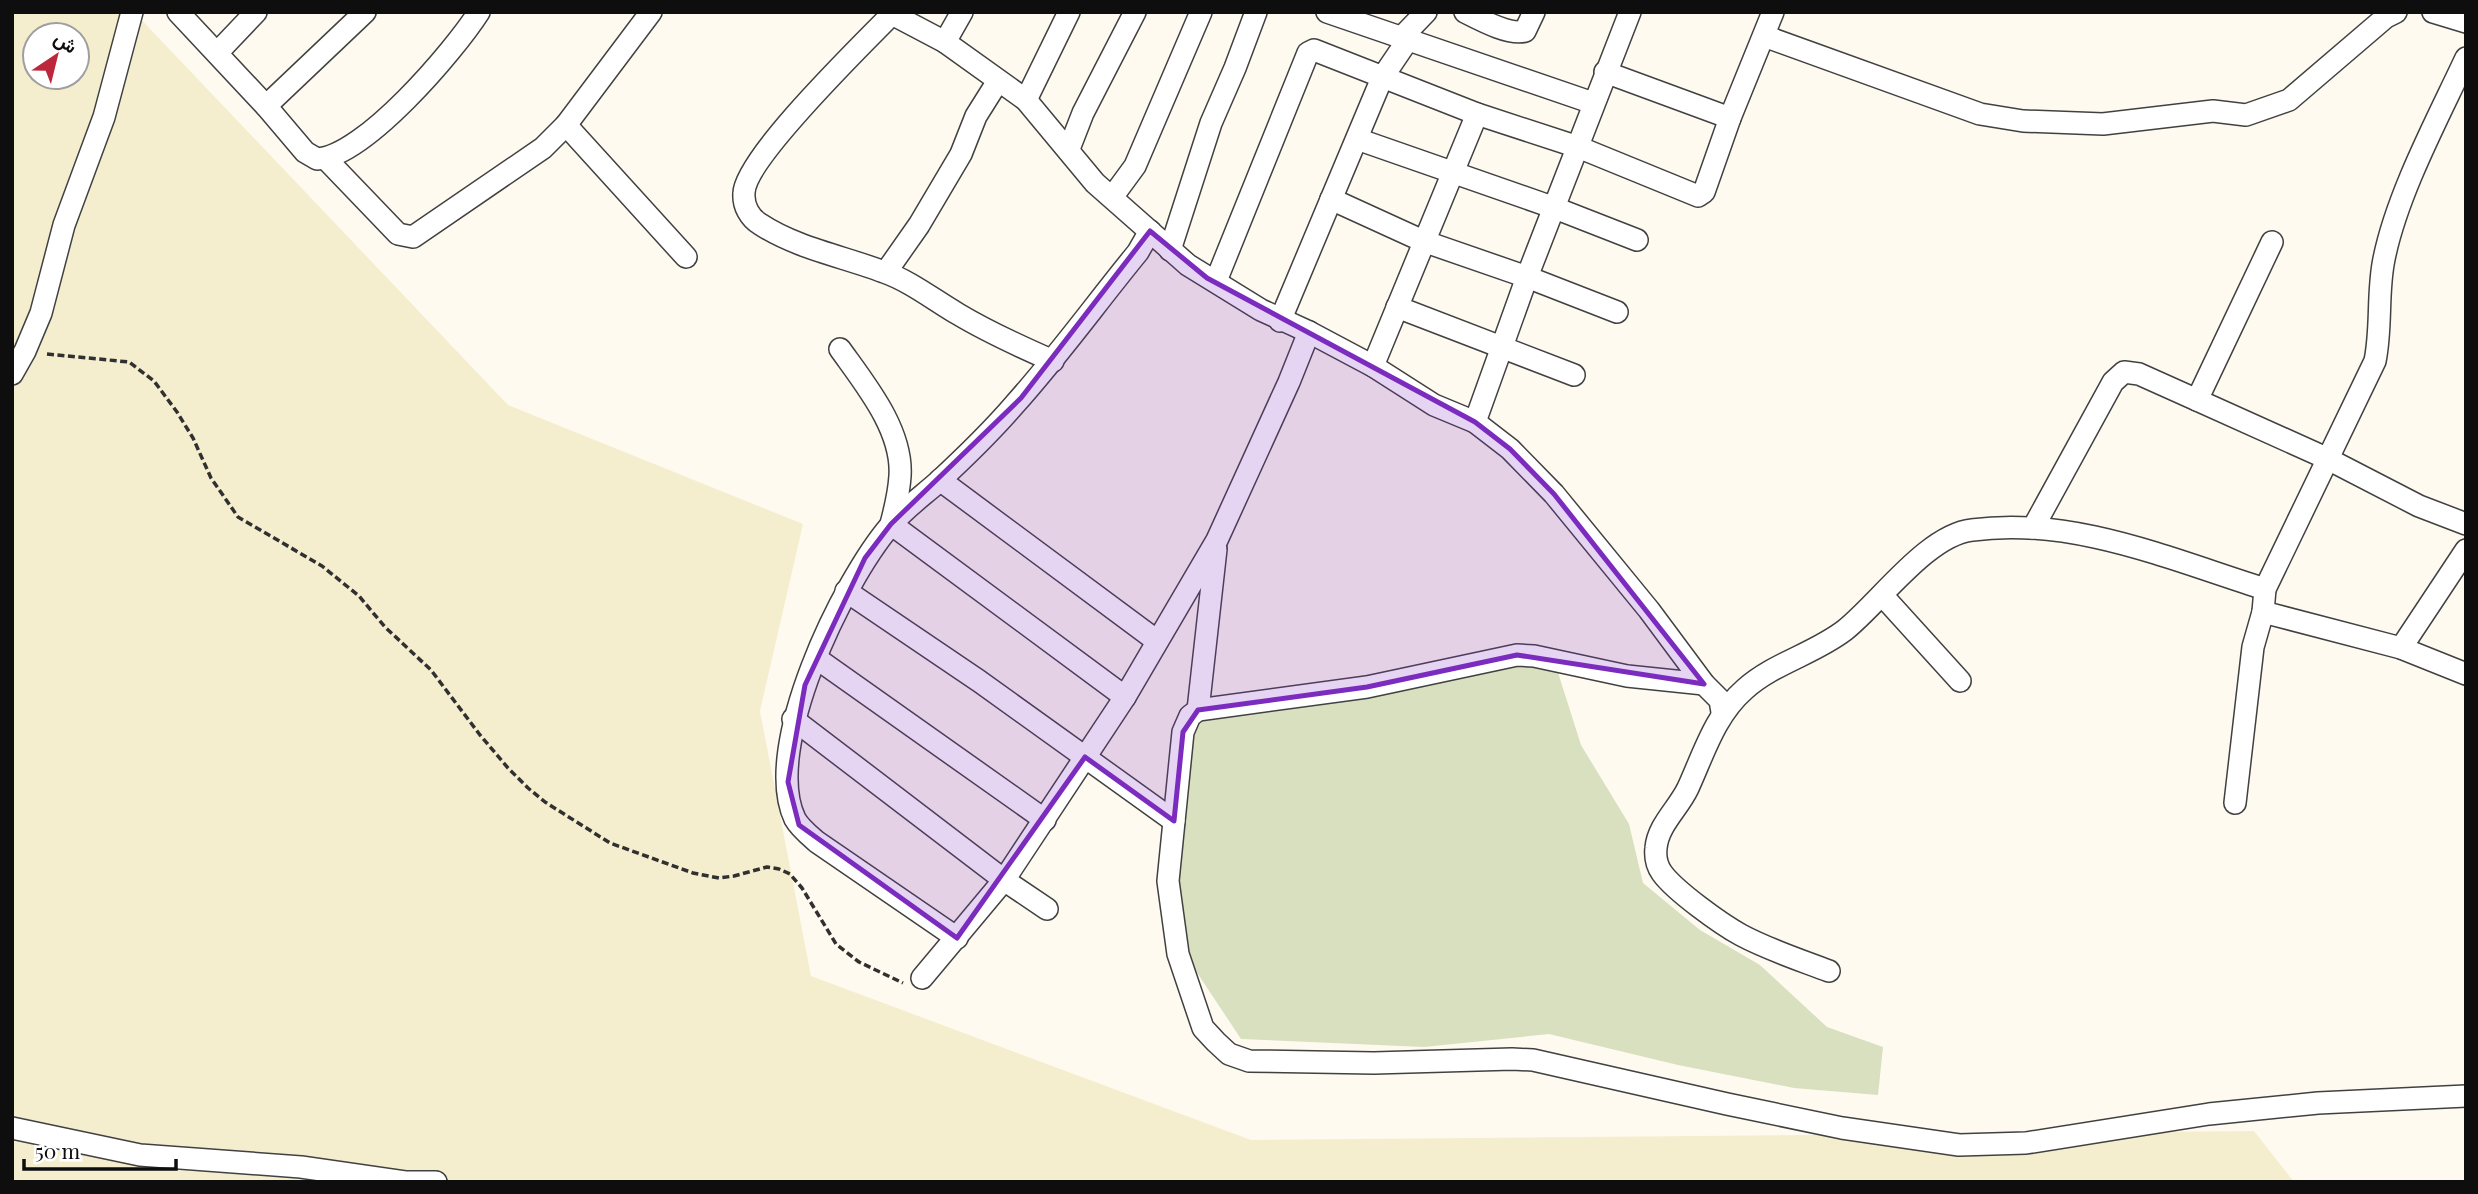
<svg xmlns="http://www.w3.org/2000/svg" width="2478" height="1194" viewBox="0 0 2478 1194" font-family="'Playfair Display',Vazirmatn,serif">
<rect width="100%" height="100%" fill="#fffaef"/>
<path fill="#f4eecf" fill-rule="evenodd" d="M12,12H134L508,405L803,524L760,711L811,976L1251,1140L2254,1131L2294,1182H12ZM35,35H77V77H35Z"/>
<polygon fill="#d8e0c0" points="1519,648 1554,660 1581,745 1629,824 1643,883 1700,930 1760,965 1827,1027 1883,1047 1878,1095 1794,1088 1678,1065 1549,1034 1424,1047 1241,1039 1190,962 1172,900 1194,719 1218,701"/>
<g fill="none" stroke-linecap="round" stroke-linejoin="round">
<g stroke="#414141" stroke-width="24">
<g id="minor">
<path d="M178,12L266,106L305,152L317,159C364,157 454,51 479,12"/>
<polyline points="888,12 945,42 1026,100 1095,183 1188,265 1261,310 1309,332 1373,366 1434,405 1475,422 1510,449 1554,494 1649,610 1704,684 1720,700 1722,712"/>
<polyline points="1327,12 1593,103"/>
<path d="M1465,12C1479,19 1510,36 1525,31L1534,12"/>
<polyline points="2433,12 2466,22"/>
<path d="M891,15C863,44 745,158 744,193C743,206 750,218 760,224C796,248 845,257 884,272C910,281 934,300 958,314C988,332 1021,347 1053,361"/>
<polyline points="1764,36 1980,114 2023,121 2103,124 2213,111 2246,115 2289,100 2386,17 2396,12"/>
<polyline points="1401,38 1426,12"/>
<polyline points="945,42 962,12"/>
<polyline points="217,53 256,12"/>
<polyline points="1605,72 1730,118"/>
<polyline points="1026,100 1069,12"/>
<polyline points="266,106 365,12"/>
<polyline points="566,125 686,257"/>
<polyline points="1357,139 1555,208 1637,240"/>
<polyline points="1069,149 1083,113 1135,12"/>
<polyline points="326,159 398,234 413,237 543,148 566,125 651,12"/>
<polyline points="1113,196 1135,166 1201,12"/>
<polyline points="1331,199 1423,241 1527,277 1617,312"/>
<polyline points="1170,250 1211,123 1235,68 1256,12"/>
<polyline points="886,272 919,225 961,154 976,116 998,81"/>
<polyline points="1216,281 1308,53 1314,50 1477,114 1578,147 1698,196 1704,192 1730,118 1773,12"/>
<polyline points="1397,307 1574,375"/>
<polyline points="1280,321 1382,78 1407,41"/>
<path d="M840,349C865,384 903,430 900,476C899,492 895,509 891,524L1125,697"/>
<polyline points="1373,366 1477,114"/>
<polyline points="12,374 25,351 41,313 64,225 104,117 132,12"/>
<polyline points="2197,400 2272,242"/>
<polyline points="1475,422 1527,277 1630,12"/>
<polyline points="940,480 1157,641"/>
<polyline points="2033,528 2113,382 2124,372 2139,374 2197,400 2326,458 2419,506 2466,524"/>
<polyline points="846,591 979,681 1174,821"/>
<polyline points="1882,595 1960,681"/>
<polyline points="2263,612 2401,648 2466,674"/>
<polyline points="2401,648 2466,550"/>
<polyline points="816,658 1045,820"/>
<polyline points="1704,684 1627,676 1534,656 1517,655 1367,687 1198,710 1190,716 1183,732 1168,881 1178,954 1203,1028 1216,1042 1229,1054 1249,1061 1374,1063 1512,1059 1533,1060 1727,1104 1842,1128 1959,1145 2026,1143 2209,1114 2318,1103 2466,1096"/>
<polyline points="1198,710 1216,549"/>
<polyline points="793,719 1004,880 1047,909"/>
<path d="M2235,803L2253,647L2263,612L2265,589L2375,361C2382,327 2377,292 2384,259C2397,194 2438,118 2466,58"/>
<path d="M957,938L817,842C809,835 800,828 795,819C761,748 843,581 890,526C903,510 921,497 937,483C964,458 991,432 1015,404C1059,355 1097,302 1138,252L1150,231"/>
<path d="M1829,971C1800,960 1769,950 1741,935C1721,924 1675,891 1662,873C1657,866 1655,857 1656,848C1658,825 1678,809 1688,788C1704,753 1715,715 1745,689C1774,663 1814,654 1845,630C1880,602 1927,535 1972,530C2072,516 2172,560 2265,589"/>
<polyline points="922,978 1004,880 1125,697 1217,540 1289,382 1309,332"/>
<polyline points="12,1128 140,1155 301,1167 405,1182 436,1182"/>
</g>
</g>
<polyline stroke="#303030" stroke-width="3.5" stroke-dasharray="7 3.5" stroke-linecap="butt" points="47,354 129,362 154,381 177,412 193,438 211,478 238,517 322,566 359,596 385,627 431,670 480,735 508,768 528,788 545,802 610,843 693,873 719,878 734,876 767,867 779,869 790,874 802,888 836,944 859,962 903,983"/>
<use href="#minor" stroke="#fff" stroke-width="21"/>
</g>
<path fill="#7b2cbf" fill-opacity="0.2" stroke="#7b2cbf" stroke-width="5" stroke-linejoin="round" d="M1150,231L1207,278L1475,422L1510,449L1554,494L1704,684L1517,655L1367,687L1198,710L1183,732L1174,821L1085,757L957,938L799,825L788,782L805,685L865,558L891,524L1021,398Z"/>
<rect width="2478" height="1194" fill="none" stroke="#0e0e0e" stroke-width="28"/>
<g transform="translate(56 56) rotate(35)"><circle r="33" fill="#ffffff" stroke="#9f9f9f" stroke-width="2"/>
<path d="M0-5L12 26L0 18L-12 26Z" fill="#bc273b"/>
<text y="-10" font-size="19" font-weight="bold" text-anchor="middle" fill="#0e0e0e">ش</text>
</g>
<path d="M24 1159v10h152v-10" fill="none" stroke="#0e0e0e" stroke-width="3.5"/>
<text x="35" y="1159" font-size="21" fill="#0e0e0e" stroke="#ffffff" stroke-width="5" paint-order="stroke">50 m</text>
</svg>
